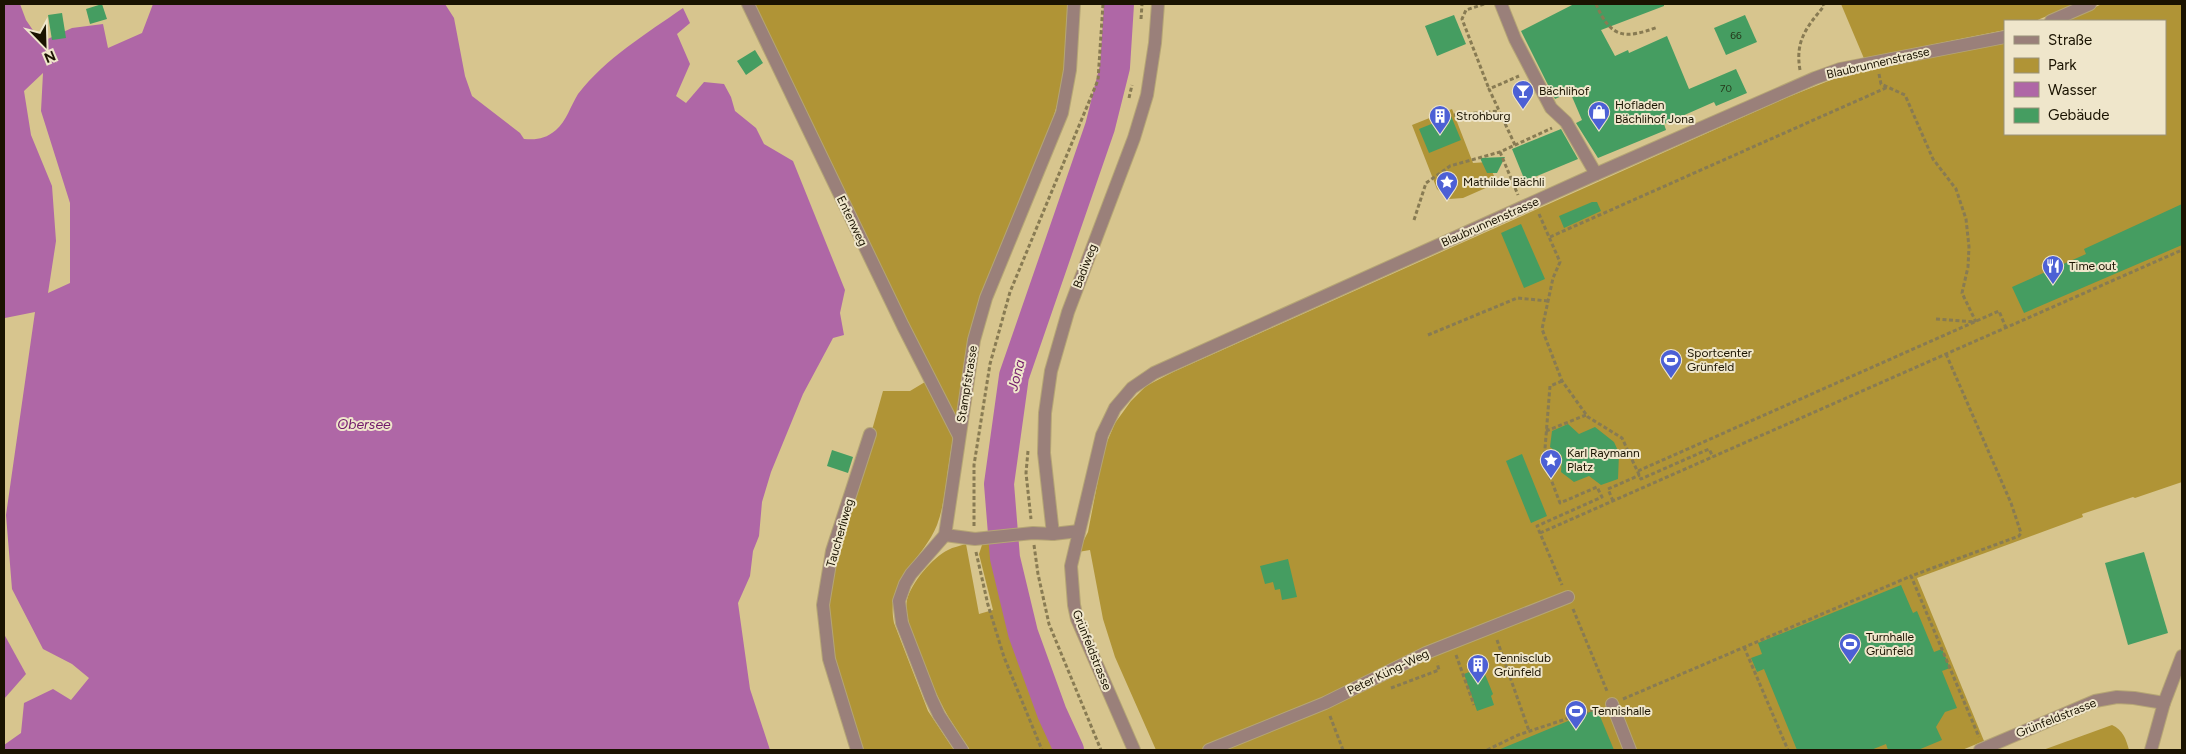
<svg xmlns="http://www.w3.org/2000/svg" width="2186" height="754" viewBox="0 0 2186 754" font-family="Figtree,sans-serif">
<rect width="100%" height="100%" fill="#d7c58e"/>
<g fill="#b09436">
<path d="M748,4H1068C1066,36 1067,70 1058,102C1034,184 988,257 968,340C962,379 956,418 950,457C946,480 945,504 937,525C922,562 885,578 894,623L928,711L954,750H857L829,659L823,605L883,391H910L930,379Z"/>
<polygon points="1841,4 2076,4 2035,21 2005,21 2005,30 1901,51 2005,43 2005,134 2165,134 2165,21 2065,21 2102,4 2182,4 2182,482 2135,498 2133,497 2082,514 2083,517 1917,578 1984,741 1962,750 1156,750 1115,657 1103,619 1090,550 1078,552 1088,532 1104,449 1115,423 1131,401 1146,386 1173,372 1788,97 1841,76 1868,68"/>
<polygon points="1452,109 1473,163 1488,162 1497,183 1463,198 1449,199 1437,189 1412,125"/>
<path d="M990,543C1008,616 1030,681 1059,750H970C964,741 957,731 951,721C938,700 901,622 907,600C911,583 933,557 948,550C953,547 960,546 966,544L979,614L993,610L979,554L982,545Z"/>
<path d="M2112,725C2123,730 2126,739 2129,750H2043Z"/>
</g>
<g fill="#af67a6" fill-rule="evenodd">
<path d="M4,4H20L26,20L41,42L72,28L103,24L108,48L142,33L153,4H445L454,18L465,76L472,96L520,133L524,139C537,140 545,139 556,130C566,122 571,105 578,94C606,58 646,34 683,8L690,23L677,34L690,64L676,96L686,103L704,82L724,84L731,97L735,111L756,128L764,144L793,161L845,290L840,313L844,335L833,338L803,394L771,472L762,502L759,536L753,551L750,576L738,603L750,689L770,750H4V745L21,733L24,703L53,689L71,700L89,678L72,664L43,649L12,589L6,515L35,312L5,318L4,324ZM43,73L41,111L70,203V283L48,293L56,241L52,186L31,135L24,91Z"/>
<polygon points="4,634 26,674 4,699"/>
</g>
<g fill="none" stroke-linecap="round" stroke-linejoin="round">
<polyline stroke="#af67a6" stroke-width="30" points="1069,750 1052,713 1023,633 1005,558 999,484 1014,376 1100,127 1115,67 1119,4"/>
</g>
<g fill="#459d61">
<polygon points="102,4 107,19 90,24 86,9"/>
<polygon points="1574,4 1664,4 1664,6 1601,30 1615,56 1628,50 1629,53 1667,36 1689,89 1736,69 1747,93 1716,106 1714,102 1664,124 1666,130 1598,158 1576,123 1582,120 1570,92 1555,99 1521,31"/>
<polygon points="62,13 66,38 52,40 48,15"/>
<polygon points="1454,15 1466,44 1437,56 1425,26"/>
<polygon points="1745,15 1757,42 1726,55 1714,28"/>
<polygon points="755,50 763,63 746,75 737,61"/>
<polygon points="1451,116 1461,140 1429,153 1419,129"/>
<polygon points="1561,129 1578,159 1525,181 1512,149"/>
<polygon points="1505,157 1497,173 1487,173 1480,158"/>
<polygon points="1592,202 1597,202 1601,211 1564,228 1559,216"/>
<polygon points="2182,204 2182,245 2024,313 2012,287 2086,254 2084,249"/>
<polygon points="1521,224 1545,279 1524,288 1501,233"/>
<polygon points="1568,424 1579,434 1595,427 1614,442 1619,453 1618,479 1601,485 1589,476 1574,482 1561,472 1562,456 1550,447 1552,431"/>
<polygon points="832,450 853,457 848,473 827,466"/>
<polygon points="1522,454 1547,516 1531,523 1506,461"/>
<polygon points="2144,552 2168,633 2128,645 2105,563"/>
<polygon points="1288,559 1297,597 1282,600 1280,589 1275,590 1273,582 1265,584 1260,566"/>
<polygon points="1901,585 1913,613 1917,611 1934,652 1942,649 1950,668 1942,671 1957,708 1945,712 1936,727 1942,740 1918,750 1888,750 1886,744 1871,750 1797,750 1764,669 1757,672 1751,658 1762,654 1758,643"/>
<polygon points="1482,667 1493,694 1491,696 1494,705 1477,711 1464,674"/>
<polygon points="1597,709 1614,750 1498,750"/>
</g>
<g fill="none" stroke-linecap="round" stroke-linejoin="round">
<g stroke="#b5a575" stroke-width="14">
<g id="minor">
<polyline points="748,4 903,326 959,436"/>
<polyline points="1501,4 1515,39 1551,108 1566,122 1596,174"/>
<polyline points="2051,21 2090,4"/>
<polyline points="1053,534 1044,453 1045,413 1051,371 1068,312 1134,138 1147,95 1155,43 1158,4"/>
<polyline points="945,535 975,539 1033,533 1053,534 1079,531"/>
<polyline points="1612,704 1630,750"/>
<polyline points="857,750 829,659 823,605 832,551 870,434"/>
<polyline points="962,750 939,715 931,698 902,623 899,601 905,584 911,574 945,535 974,340 986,298 1062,113 1070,70 1074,4"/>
<polyline points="1134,750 1077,619 1074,605 1071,566 1102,435 1115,408 1132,388 1154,373 1596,174 1815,78 1840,69 2005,37"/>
<polyline points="1209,750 1325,703 1426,653 1568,597"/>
<polyline points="1980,750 2095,701 2117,697 2134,698 2164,703"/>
<polyline points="2151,750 2164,703 2182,656"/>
</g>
</g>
<g stroke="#887b53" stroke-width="3" stroke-dasharray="4 2.5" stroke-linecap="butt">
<polyline points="1484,4 1466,10 1462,19 1489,89"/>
<path d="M1596,4C1611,39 1625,39 1658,27"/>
<polyline points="1141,19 1142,4"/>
<path d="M1800,70C1795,41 1806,28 1824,6L1823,4"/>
<polyline points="1879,74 1881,84 1905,95 1933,159 1956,189 1966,219 1969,247 1968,267 1962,293 1976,322"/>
<polyline points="1129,98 1132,85"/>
<polyline points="1454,115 1499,111"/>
<polyline points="1515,145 1489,89 1519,76"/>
<polyline points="1500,152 1518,195"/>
<polyline points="1539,214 1560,262 1553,278 1542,329 1562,381 1588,417 1622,438 1641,479 1709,449 1713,457"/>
<polyline points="1414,220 1426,183 1450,166 1500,152 1552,128"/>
<polyline points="1550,237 1888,87"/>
<polyline points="1936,319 1975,322"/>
<polyline points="1428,335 1517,298 1548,301"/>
<polyline points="1946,354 2011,503 2021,533 2019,536 1911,576 1979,737"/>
<polyline points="1562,381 1550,386 1544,461 1560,503 1597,487 1602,497 1537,526 1562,585"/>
<polyline points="1546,431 1586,415"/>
<polyline points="1028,451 1026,473 1031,519"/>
<polyline points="1638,471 1999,311 2006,328"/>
<polyline points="1613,501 1608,489 1640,475"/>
<polyline points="974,526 974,465 990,364 1010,292 1098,80 1103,4"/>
<polyline points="1540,533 2182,250"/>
<polyline points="1034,545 1038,574 1049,624 1101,750"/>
<polyline points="976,552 988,605 1004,657 1042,750"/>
<polyline points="1573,609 1607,691"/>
<polyline points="1497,640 1529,731"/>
<polyline points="1744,647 1788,750"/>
<polyline points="1456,655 1474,705"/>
<polyline points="1391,688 1439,670 1437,663"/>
<polyline points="1623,699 1911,576"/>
<polyline points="1330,716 1343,750"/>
<polyline points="1487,750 1518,735 1599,708"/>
</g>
<use href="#minor" stroke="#9a807a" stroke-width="12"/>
</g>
<defs>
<g id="bar-pin" transform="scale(1.125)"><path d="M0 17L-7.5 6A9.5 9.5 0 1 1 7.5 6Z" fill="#4c60d5" stroke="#efe6cb"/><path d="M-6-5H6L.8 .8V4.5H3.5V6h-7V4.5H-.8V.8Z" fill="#fff"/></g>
<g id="shop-pin" transform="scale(1.125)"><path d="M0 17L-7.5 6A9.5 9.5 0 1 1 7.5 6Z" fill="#4c60d5" stroke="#efe6cb"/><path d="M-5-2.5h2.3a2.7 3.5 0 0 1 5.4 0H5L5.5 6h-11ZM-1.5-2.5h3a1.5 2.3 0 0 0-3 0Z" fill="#fff"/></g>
<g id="building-pin" transform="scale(1.125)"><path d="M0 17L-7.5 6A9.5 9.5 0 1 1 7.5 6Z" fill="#4c60d5" stroke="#efe6cb"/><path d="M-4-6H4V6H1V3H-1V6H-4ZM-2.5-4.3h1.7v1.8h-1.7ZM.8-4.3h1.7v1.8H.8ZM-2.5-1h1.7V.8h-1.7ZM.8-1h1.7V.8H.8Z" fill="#fff"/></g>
<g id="sight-pin" transform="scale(1.125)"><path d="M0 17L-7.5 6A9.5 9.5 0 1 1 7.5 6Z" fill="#4c60d5" stroke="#efe6cb"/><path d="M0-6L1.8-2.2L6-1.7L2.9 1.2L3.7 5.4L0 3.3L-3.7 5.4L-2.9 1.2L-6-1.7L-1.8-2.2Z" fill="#fff"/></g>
<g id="restaurant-pin" transform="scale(1.125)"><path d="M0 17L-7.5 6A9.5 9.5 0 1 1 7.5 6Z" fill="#4c60d5" stroke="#efe6cb"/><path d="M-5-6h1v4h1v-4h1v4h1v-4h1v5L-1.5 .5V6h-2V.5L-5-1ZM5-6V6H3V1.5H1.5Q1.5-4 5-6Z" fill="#fff"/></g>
<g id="stadium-pin" transform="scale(1.125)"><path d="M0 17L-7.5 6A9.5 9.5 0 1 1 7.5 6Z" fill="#4c60d5" stroke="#efe6cb"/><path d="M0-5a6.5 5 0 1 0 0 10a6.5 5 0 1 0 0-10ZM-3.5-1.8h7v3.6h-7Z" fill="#fff"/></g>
</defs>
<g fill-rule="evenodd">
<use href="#bar-pin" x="1523" y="91"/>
<use href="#shop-pin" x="1599" y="112"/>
<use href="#building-pin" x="1440" y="116"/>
<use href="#sight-pin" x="1447" y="182"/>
<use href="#restaurant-pin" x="2053" y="266"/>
<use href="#stadium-pin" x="1671" y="360"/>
<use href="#sight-pin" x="1551" y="460"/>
<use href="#stadium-pin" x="1850" y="644"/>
<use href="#building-pin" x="1478" y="665"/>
<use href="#stadium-pin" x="1576" y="711"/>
</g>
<g text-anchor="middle" stroke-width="4" stroke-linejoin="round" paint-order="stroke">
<g font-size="10" fill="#253619">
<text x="1736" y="39">66</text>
<text x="1726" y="92">70</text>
</g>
<g font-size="12" fill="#1a1301" stroke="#efe6cb">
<text transform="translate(1878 63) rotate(-13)" y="4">Blaubrunnenstrasse</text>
<text transform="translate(852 221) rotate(64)" y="4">Entenweg</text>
<text transform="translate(1490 222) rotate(-24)" y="4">Blaubrunnenstrasse</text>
<text transform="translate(1085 266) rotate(-69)" y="4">Badiweg</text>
<text transform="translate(967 384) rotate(-81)" y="4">Stampfstrasse</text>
<text transform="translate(840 533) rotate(-74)" y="4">Taucherliweg</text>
<text transform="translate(1092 650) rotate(68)" y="4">Grünfeldstrasse</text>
<text transform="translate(1388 672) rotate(-26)" y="4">Peter Küng-Weg</text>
<text transform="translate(2056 718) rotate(-22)" y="4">Grünfeldstrasse</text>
</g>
<g font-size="12" fill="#1a1301" stroke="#efe6cb" text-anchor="start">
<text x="1539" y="95">Bächlihof</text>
<text x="1615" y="109">Hofladen<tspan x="1615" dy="14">Bächlihof Jona</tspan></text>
<text x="1456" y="120">Strohburg</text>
<text x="1463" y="186">Mathilde Bächli</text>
<text x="2069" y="270">Time out</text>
<text x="1687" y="357">Sportcenter<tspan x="1687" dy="14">Grünfeld</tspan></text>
<text x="1567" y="457">Karl Raymann<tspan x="1567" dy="14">Platz</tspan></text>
<text x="1866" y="641">Turnhalle<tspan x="1866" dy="14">Grünfeld</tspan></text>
<text x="1494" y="662">Tennisclub<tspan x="1494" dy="14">Grünfeld</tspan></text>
<text x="1592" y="715">Tennishalle</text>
</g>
<g font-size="14" font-style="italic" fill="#721a6b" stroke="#efe6cb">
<text transform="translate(1016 375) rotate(-76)" y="5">Jona</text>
<text x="364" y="429">Obersee</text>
</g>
</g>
<rect width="2186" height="754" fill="none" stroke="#1a1301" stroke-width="10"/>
<rect x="2004" y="20" width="162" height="115" fill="#efe6cb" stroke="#9a927a"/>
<rect x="2014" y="36" width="25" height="8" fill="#9a807a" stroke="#9a927a"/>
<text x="2048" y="45" font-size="15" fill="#1a1301">Straße</text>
<rect x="2014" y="58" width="25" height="15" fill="#b09436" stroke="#9a927a"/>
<text x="2048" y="70" font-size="15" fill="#1a1301">Park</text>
<rect x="2014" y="82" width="25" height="15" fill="#af67a6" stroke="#9a927a"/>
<text x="2048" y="95" font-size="15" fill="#1a1301">Wasser</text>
<rect x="2014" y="108" width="25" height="15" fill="#459d61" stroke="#9a927a"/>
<text x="2048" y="120" font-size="15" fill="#1a1301">Gebäude</text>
<g transform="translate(45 45) rotate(157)" stroke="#efe6cb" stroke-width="4" paint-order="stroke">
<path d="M0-4L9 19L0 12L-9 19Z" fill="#1a1301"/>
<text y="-8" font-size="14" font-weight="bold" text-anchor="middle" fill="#1a1301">N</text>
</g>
</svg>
